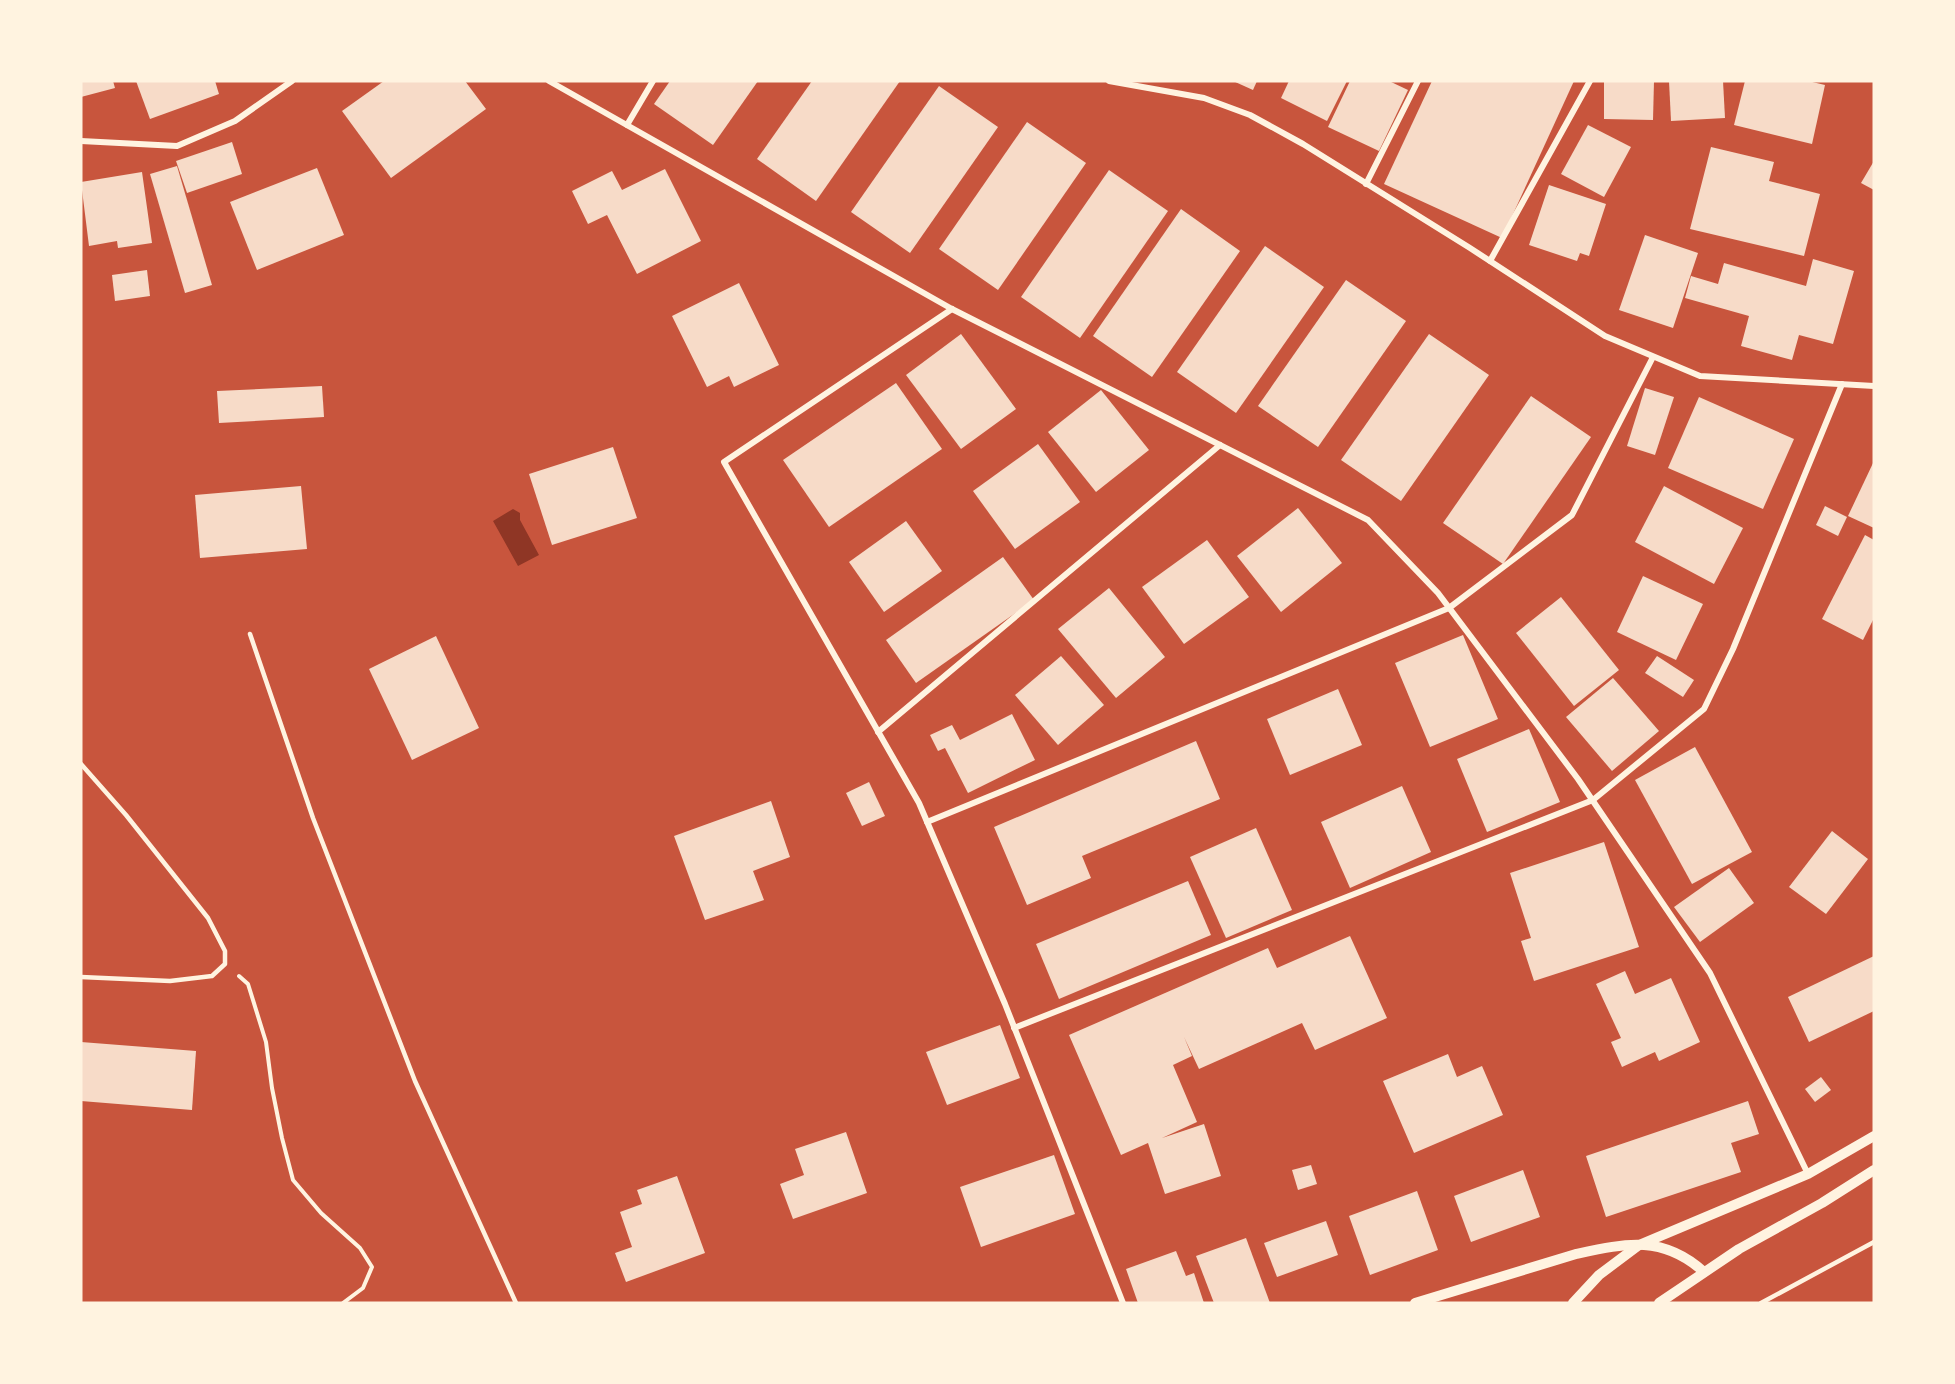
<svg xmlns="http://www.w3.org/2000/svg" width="1955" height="1384" viewBox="0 0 1955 1384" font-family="Karla,sans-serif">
<rect width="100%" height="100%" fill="#c8553d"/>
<polygon fill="#8f3625" points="513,509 520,513 520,520 539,555 518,566 493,521"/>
<g fill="#f7dbc8">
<polygon points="81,81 113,81 115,88 81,97"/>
<polygon points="136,81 215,81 219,94 150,119"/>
<polygon points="384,81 465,81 486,109 391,178 342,111"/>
<polygon points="670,81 758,81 713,145 654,104"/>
<polygon points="812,81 900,81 816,201 757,159"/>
<polygon points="1233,81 1257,81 1253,90"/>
<polygon points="1289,81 1347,81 1327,121 1281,98"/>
<polygon points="1350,81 1389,81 1408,90 1379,151 1328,127"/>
<polygon points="1432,81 1574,81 1502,238 1384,184"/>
<polygon points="1604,81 1654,81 1653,120 1604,119"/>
<polygon points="1669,81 1723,81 1725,118 1671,121"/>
<polygon points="1745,81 1808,81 1825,85 1812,144 1734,125"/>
<polygon points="939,86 998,127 910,253 851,212"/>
<polygon points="1027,122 1086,163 998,290 939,249"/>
<polygon points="1588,125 1631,147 1604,197 1561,174"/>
<polygon points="232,142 242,174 187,193 176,161"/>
<polygon points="1711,147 1774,162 1769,181 1820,194 1804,256 1690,229"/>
<polygon points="1874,161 1874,190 1861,183"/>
<polygon points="177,166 212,285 185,293 150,174"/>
<polygon points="317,168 344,235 257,270 230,202"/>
<polygon points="665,169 701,241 637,274 607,215 588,224 572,191 612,171 622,190"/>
<polygon points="1109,170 1168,211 1080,338 1021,297"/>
<polygon points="142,172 152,243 118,248 117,241 89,246 81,182"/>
<polygon points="1549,185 1606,204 1589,256 1580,253 1577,261 1529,245"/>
<polygon points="1181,209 1240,251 1152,377 1093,336"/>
<polygon points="1645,235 1698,253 1673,328 1619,310"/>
<polygon points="1265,246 1324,287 1236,413 1177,372"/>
<polygon points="1813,259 1854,271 1833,344 1799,335 1792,360 1741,346 1749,316 1685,298 1691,276 1718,284 1724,263 1806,286"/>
<polygon points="147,270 150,296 115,301 112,275"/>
<polygon points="1346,280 1406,321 1318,447 1258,406"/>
<polygon points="739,283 779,365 734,387 729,376 707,387 672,316"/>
<polygon points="961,334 1016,409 961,449 906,375"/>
<polygon points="1429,334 1489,375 1401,501 1341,460"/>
<polygon points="896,383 942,449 829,527 783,460"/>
<polygon points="322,386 324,417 219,423 217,391"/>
<polygon points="1645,388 1674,397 1655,455 1627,446"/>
<polygon points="1101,390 1149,450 1096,492 1048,432"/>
<polygon points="1531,396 1591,437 1503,564 1443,523"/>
<polygon points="1699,397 1794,439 1763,509 1668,468"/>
<polygon points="1038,444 1080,502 1015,549 973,491"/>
<polygon points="613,447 637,518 552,545 529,474"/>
<polygon points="1874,461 1874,528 1848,516"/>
<polygon points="301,486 307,549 200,558 195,495"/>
<polygon points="1664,486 1743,528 1714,584 1635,542"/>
<polygon points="1825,506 1847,517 1838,536 1816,525"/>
<polygon points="1298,508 1342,563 1281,612 1237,556"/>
<polygon points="906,521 942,571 884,612 849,562"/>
<polygon points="1865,535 1874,540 1874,618 1863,640 1822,619"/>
<polygon points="1207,540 1249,597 1184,644 1142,587"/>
<polygon points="1003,557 1034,600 916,683 886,640"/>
<polygon points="1643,576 1703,604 1676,660 1617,632"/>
<polygon points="1109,588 1165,657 1116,698 1058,629"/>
<polygon points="1561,597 1619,670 1574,706 1516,633"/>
<polygon points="1463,635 1498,719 1430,747 1395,663"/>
<polygon points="436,636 479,728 412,760 369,669"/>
<polygon points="1061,656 1104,705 1058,745 1015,695"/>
<polygon points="1657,656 1694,680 1683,697 1645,673"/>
<polygon points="1613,678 1659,731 1612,771 1566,717"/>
<polygon points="1338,689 1362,745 1290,775 1267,719"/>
<polygon points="1012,714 1035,760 968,793 945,748 938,751 930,735 952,725 960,740"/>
<polygon points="1529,729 1560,802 1487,832 1457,759"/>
<polygon points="1196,741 1220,799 1082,856 1091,878 1027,905 994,827"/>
<polygon points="1695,747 1752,852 1692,884 1635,780"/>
<polygon points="869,782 885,816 862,826 846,793"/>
<polygon points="1402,786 1431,852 1350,888 1321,822"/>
<polygon points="771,801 790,857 753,871 764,900 705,920 674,836"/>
<polygon points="1256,828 1292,910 1226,938 1190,857"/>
<polygon points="1832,831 1868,859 1826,914 1789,887"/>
<polygon points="1604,842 1639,947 1534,981 1521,941 1531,938 1510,873"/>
<polygon points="1729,868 1754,903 1700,942 1674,907"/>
<polygon points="1188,881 1211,935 1059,999 1036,944"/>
<polygon points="1350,936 1387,1018 1315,1050 1302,1023 1199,1069 1184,1037 1192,1056 1173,1065 1197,1122 1162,1138 1204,1124 1221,1176 1165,1194 1148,1143 1121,1155 1069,1035 1268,948 1277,968"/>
<polygon points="1874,956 1874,1011 1809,1042 1788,997"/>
<polygon points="1625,971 1635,994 1671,978 1700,1042 1659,1061 1655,1052 1622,1067 1611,1042 1621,1038 1596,984"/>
<polygon points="1000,1025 1020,1078 947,1105 926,1052"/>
<polygon points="81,1042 196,1051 192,1110 81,1101"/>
<polygon points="1448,1054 1457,1077 1482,1066 1503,1115 1414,1153 1383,1081"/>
<polygon points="1821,1077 1831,1090 1815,1102 1805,1089"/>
<polygon points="1748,1101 1759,1134 1731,1143 1741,1172 1606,1217 1586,1156"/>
<polygon points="846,1132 867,1193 793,1219 780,1184 804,1175 795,1149"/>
<polygon points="1054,1155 1075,1214 981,1247 960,1187"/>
<polygon points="1311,1165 1317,1184 1298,1190 1292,1170"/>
<polygon points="1523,1170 1540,1217 1471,1242 1454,1196"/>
<polygon points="677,1176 705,1253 626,1282 615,1253 632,1247 620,1212 642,1204 637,1190"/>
<polygon points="1417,1191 1438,1250 1370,1275 1349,1216"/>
<polygon points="1326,1221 1338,1255 1277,1277 1264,1243"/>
<polygon points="1246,1238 1270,1303 1214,1303 1196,1256"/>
<polygon points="1176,1251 1186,1276 1194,1273 1204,1303 1138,1303 1126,1269"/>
</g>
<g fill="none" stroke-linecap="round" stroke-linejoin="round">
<polyline stroke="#fff3e0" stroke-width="4" points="239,976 248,984 266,1042 272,1088 282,1138 293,1180 321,1213 360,1248 372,1267 363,1288 343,1303"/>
<g stroke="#fff3e0" stroke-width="4.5">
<polyline points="250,634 313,818 415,1081 516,1303"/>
<polyline points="81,764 126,815 208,918 225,951 225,964 212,976 170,981 81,977"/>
<polyline points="1761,1303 1874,1242"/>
</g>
<g stroke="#fff3e0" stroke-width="6">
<polyline points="549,81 952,309 1368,520 1438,593 1578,779 1710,973 1808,1174"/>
<polyline points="1109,81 1204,98 1250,115 1303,144 1470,248 1605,336 1700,376 1874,386"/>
<polyline points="627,125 653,81"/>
<polyline points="81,141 177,146 235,121 292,81"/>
<polyline points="1366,184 1418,81"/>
<polyline points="1490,261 1590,81"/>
<polyline points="952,309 724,462 919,803 1005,1004 1123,1303"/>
<polyline points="878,732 1220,445"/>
<polyline points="927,822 1449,608 1572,515 1653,357"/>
<polyline points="1014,1028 1593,800 1704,709 1733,649 1842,384"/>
</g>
<g stroke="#fff3e0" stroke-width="10">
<path d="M1415,1303L1576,1254C1627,1243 1663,1235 1704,1272"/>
<polyline points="1573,1303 1599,1275 1639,1245 1808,1174 1874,1136"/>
<polyline points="1659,1303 1739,1249 1822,1203 1874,1170"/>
</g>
</g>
<rect width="1955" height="1384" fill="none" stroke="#fff3e0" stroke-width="165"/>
</svg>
